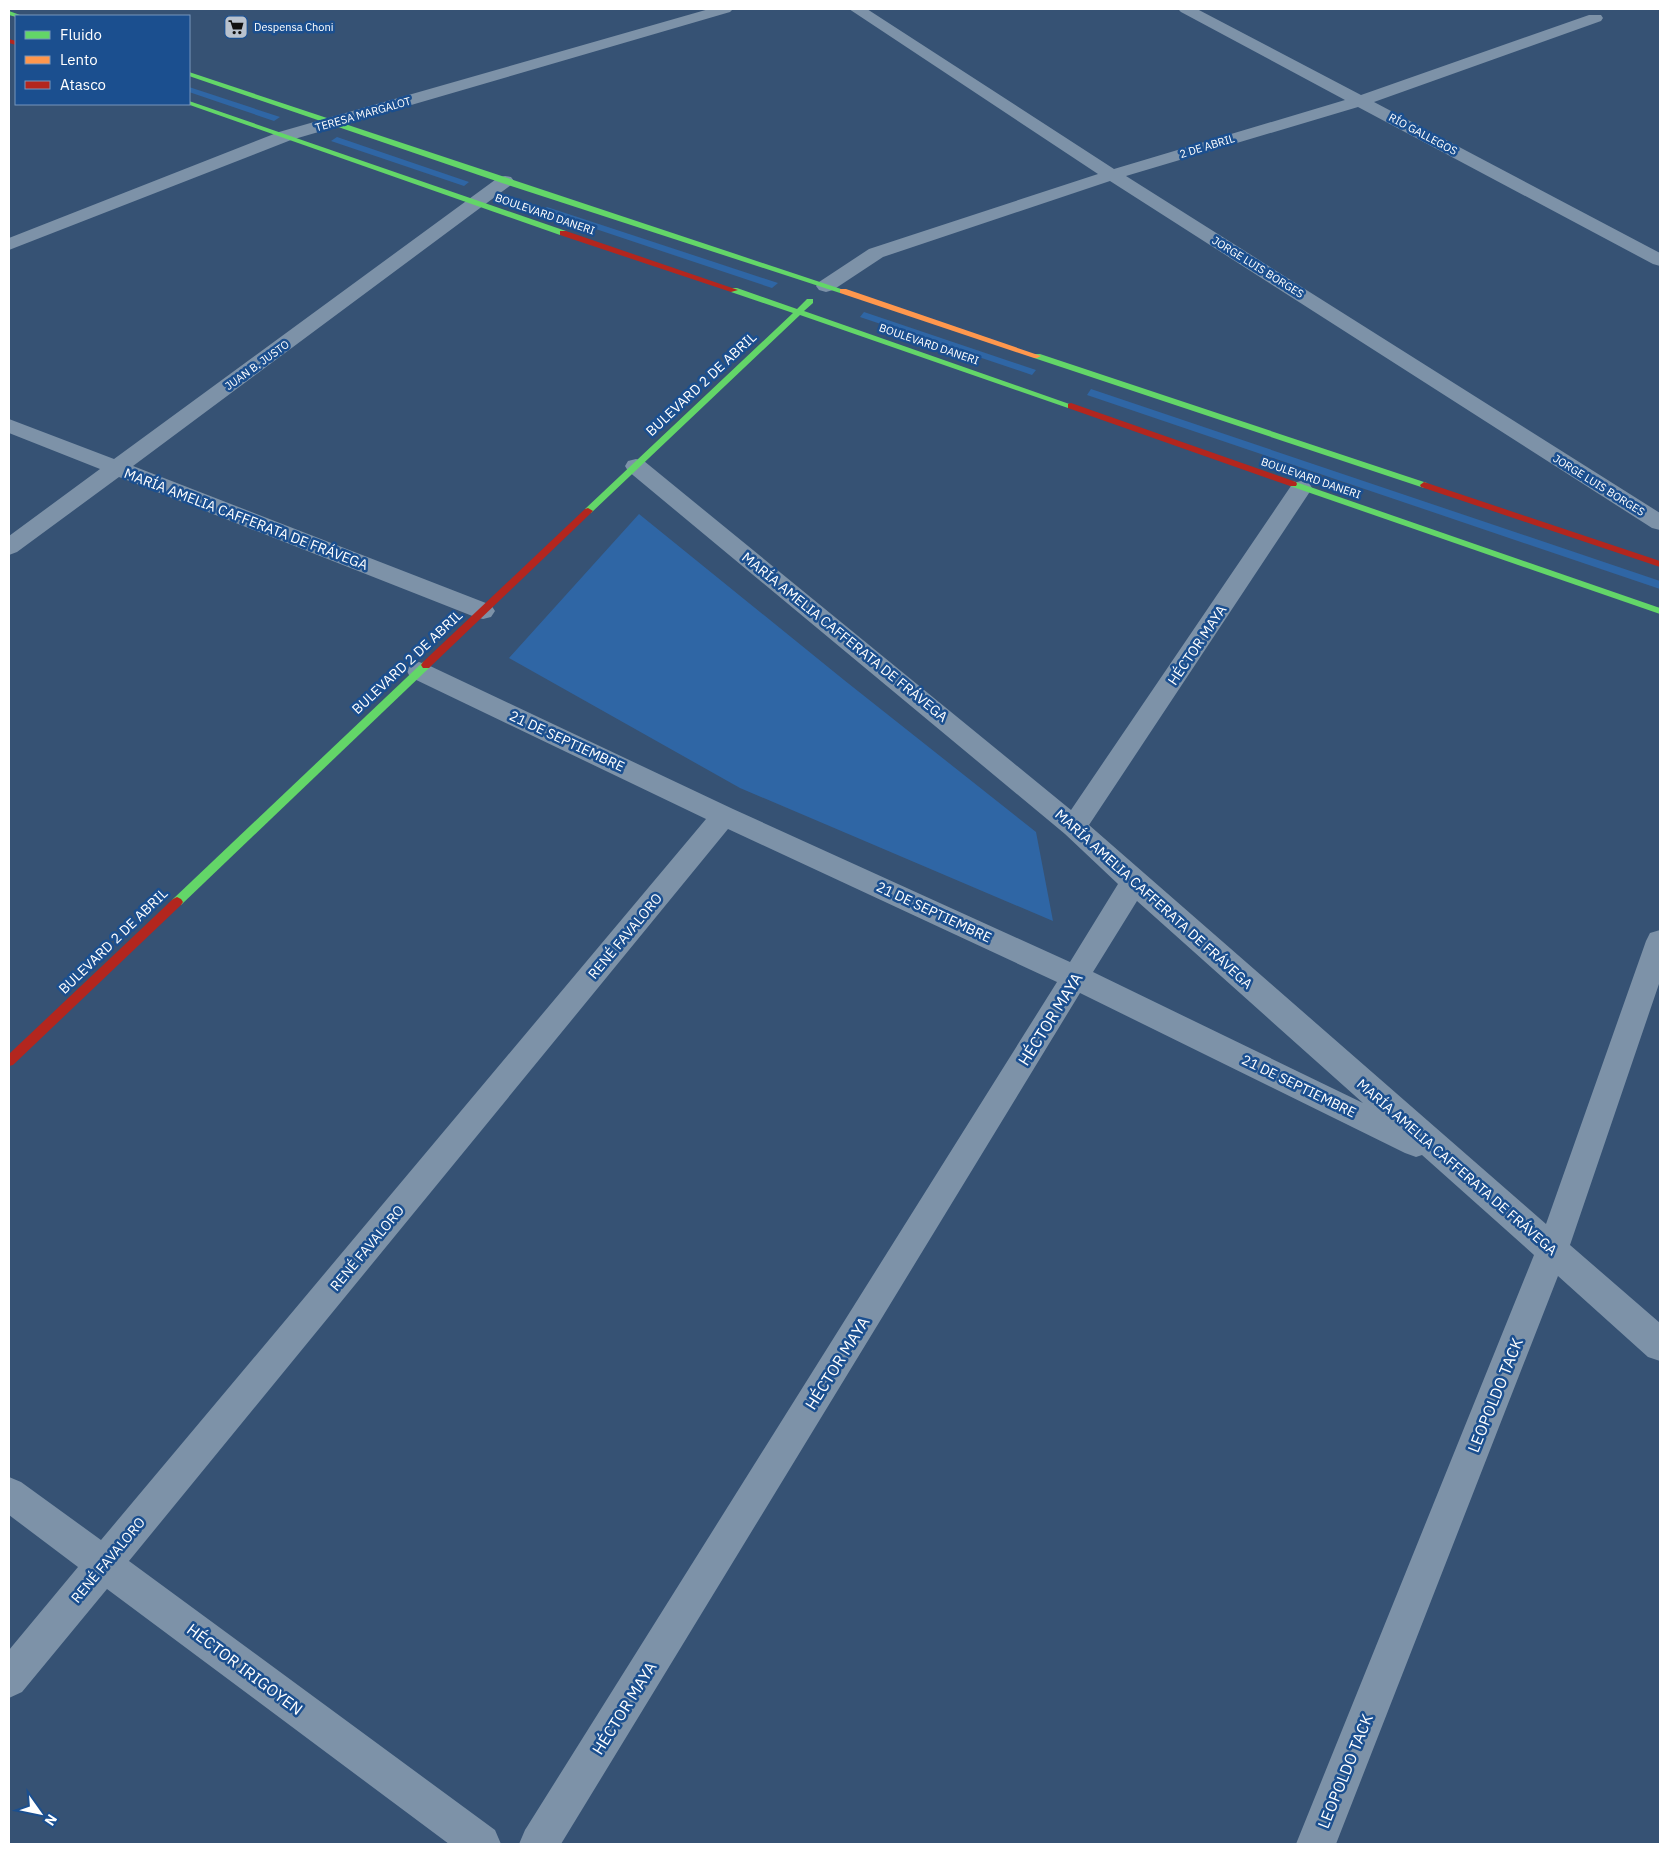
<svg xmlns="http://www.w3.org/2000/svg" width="1669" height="1853" viewBox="0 0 1669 1853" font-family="'IBM Plex Sans',sans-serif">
<rect width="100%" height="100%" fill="#365274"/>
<g fill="#2f66a5">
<polygon points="189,87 280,117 274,121 189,92"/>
<polygon points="337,137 469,182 464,186 331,141"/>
<polygon points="547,207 778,283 772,288 542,211"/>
<polygon points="864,312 1036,370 1032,375 860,317"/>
<polygon points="1091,389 1660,581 1660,589 1087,395"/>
<polygon points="639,514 844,680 1036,832 1053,921 740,788 509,658"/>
</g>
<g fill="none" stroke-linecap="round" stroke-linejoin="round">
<g fill="#7d92a8" fill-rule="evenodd">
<polygon points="709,9 733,9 730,12 291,140 9,250 9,238 279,132"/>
<polygon points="849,9 867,9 1114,169 1345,100 1181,12 1178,9 1197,9 1361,95 1589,15 1601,15 1603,18 1601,21 1374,102 1660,253 1660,266 1653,264 1358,107 1126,176 1660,513 1660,530 1652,528 1110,181 883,257 833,290 826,292 819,290 816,286 819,282 869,249 1098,174"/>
<polygon points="505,176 511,177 514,181 511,185 133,466 491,605 495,611 491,617 483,619 475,617 119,477 17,552 9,555 9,536 100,469 9,433 9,419 114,459 499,177"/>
<path d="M636,459L644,461L1071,810L1293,483L1301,481L1309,483L1312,488L1309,493L1089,825L1546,1224L1646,941L1650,933L1660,930V981L1570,1245L1660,1323V1361L1648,1357L1558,1276L1336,1844H1296L1534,1255L1422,1155L1416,1157L1405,1153L1080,993L561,1844H519L525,1830L1057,982L728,829L129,1561L495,1830L501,1844H449L107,1589L22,1692L9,1698V1650L78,1567L9,1515V1477L21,1482L101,1540L706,819L410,677L407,671L410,665L419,662L428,665L733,809L1070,962L1118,884L1065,834L628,471L625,466L628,461ZM1137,901L1363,1103L1093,972Z"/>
</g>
<g fill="#63d668" fill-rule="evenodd">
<polygon points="9,11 20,15 21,16 16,17 9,15"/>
<polygon points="189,72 847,291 840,293 502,183 189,76"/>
<polygon points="189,101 566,231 567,233 560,235 187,104"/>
<polygon points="731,288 737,288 797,309 807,299 813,299 813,303 804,311 1075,406 1074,408 1068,408 800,315 591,513 585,513 585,509 793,313 731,292"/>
<polygon points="1034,354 1040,354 1427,483 1428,485 1424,488 1034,358"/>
<polygon points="1293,481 1660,608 1660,614 1290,486 1289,484"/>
<polygon points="426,661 429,662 431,665 429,668 181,905 173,905 171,902 173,899 423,662"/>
</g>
<polygon fill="#ff974d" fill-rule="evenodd" points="840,289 846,289 1041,356 1037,358 1034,358 840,293"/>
<g fill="#b3261e" fill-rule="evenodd">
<polygon points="9,39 16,41 16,45 9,43"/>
<polygon points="560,231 566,231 738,290 731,292 560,235"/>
<polygon points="1071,403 1296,482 1297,484 1296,486 1290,486 1068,408 1068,404"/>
<polygon points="1424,482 1660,561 1660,567 1421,487 1420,485"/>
<polygon points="588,508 593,511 591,513 429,668 423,668 421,665 423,662 585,509"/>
<polygon points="177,897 181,899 183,902 181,905 13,1065 9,1066 9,1054 173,899"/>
</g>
</g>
<defs>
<g id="supermarket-square" transform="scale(1.25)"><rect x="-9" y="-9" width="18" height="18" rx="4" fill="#b9c2ce" stroke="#1b4f8f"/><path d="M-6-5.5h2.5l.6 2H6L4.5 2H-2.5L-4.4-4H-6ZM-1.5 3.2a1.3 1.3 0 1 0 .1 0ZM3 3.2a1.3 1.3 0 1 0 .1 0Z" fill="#111"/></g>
</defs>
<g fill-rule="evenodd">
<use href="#supermarket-square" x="236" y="27"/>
</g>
<g text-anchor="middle" stroke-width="5" stroke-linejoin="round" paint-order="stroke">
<g font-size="11" fill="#fff" stroke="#1b4f8f" text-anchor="start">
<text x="254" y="31">Despensa Choni</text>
</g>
<g font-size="11" fill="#fff" stroke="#1b4f8f">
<text transform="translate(363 114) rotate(-16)" y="4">TERESA MARGALOT</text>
<text transform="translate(1423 134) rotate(28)" y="4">RÍO GALLEGOS</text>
<text transform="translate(1207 146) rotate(-17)" y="4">2 DE ABRIL</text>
<text transform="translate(545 214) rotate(19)" y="4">BOULEVARD DANERI</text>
<text transform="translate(1258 267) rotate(32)" y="4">JORGE LUIS BORGES</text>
<text transform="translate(929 344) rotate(19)" y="4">BOULEVARD DANERI</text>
<text transform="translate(257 365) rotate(-36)" y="4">JUAN B. JUSTO</text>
<text transform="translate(1311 478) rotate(19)" y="4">BOULEVARD DANERI</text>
<text transform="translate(1599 485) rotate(32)" y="4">JORGE LUIS BORGES</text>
</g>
<g font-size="14" fill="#fff" stroke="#1b4f8f">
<text transform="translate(701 384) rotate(-43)" y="5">BULEVARD 2 DE ABRIL</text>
<text transform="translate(246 519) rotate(21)" y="5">MARÍA AMELIA CAFFERATA DE FRÁVEGA</text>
<text transform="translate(845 637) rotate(39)" y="5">MARÍA AMELIA CAFFERATA DE FRÁVEGA</text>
<text transform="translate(1197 645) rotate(-56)" y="5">HÉCTOR MAYA</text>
<text transform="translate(407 662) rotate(-43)" y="5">BULEVARD 2 DE ABRIL</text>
<text transform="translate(567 741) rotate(25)" y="5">21 DE SEPTIEMBRE</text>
<text transform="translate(1154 899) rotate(42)" y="5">MARÍA AMELIA CAFFERATA DE FRÁVEGA</text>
<text transform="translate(934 912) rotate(25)" y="5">21 DE SEPTIEMBRE</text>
<text transform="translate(625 936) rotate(-50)" y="5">RENÉ FAVALORO</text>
<text transform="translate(113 941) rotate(-44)" y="5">BULEVARD 2 DE ABRIL</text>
<text transform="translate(1299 1086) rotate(26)" y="5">21 DE SEPTIEMBRE</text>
<text transform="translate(1457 1167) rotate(41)" y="5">MARÍA AMELIA CAFFERATA DE FRÁVEGA</text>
<text transform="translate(367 1248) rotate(-50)" y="5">RENÉ FAVALORO</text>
<text transform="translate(108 1560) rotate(-50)" y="5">RENÉ FAVALORO</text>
</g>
<g font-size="16" fill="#fff" stroke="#1b4f8f">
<text transform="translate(1050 1019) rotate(-58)" y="6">HÉCTOR MAYA</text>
<text transform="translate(837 1363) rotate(-58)" y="6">HÉCTOR MAYA</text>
<text transform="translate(1495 1395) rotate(-68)" y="6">LEOPOLDO TACK</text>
<text transform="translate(245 1669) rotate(37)" y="6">HÉCTOR IRIGOYEN</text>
<text transform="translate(624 1708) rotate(-58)" y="6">HÉCTOR MAYA</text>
<text transform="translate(1345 1771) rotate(-68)" y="6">LEOPOLDO TACK</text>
</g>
</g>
<rect width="1669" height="1853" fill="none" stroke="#ffffff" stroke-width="20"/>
<rect x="15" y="15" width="175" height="90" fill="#1b4f8f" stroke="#7695bc"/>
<rect x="25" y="31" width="25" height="8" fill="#63d668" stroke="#7695bc"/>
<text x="60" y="40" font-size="15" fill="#ffffff">Fluido</text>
<rect x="25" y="56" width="25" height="8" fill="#ff974d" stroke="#7695bc"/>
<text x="60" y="65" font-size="15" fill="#ffffff">Lento</text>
<rect x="25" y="81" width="25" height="8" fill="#b3261e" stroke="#7695bc"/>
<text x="60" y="90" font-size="15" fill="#ffffff">Atasco</text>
<g transform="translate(40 1813) rotate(123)" stroke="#1b4f8f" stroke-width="4" paint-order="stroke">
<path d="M0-4L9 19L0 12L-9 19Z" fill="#ffffff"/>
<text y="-8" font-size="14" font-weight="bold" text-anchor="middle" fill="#ffffff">N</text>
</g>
</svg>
